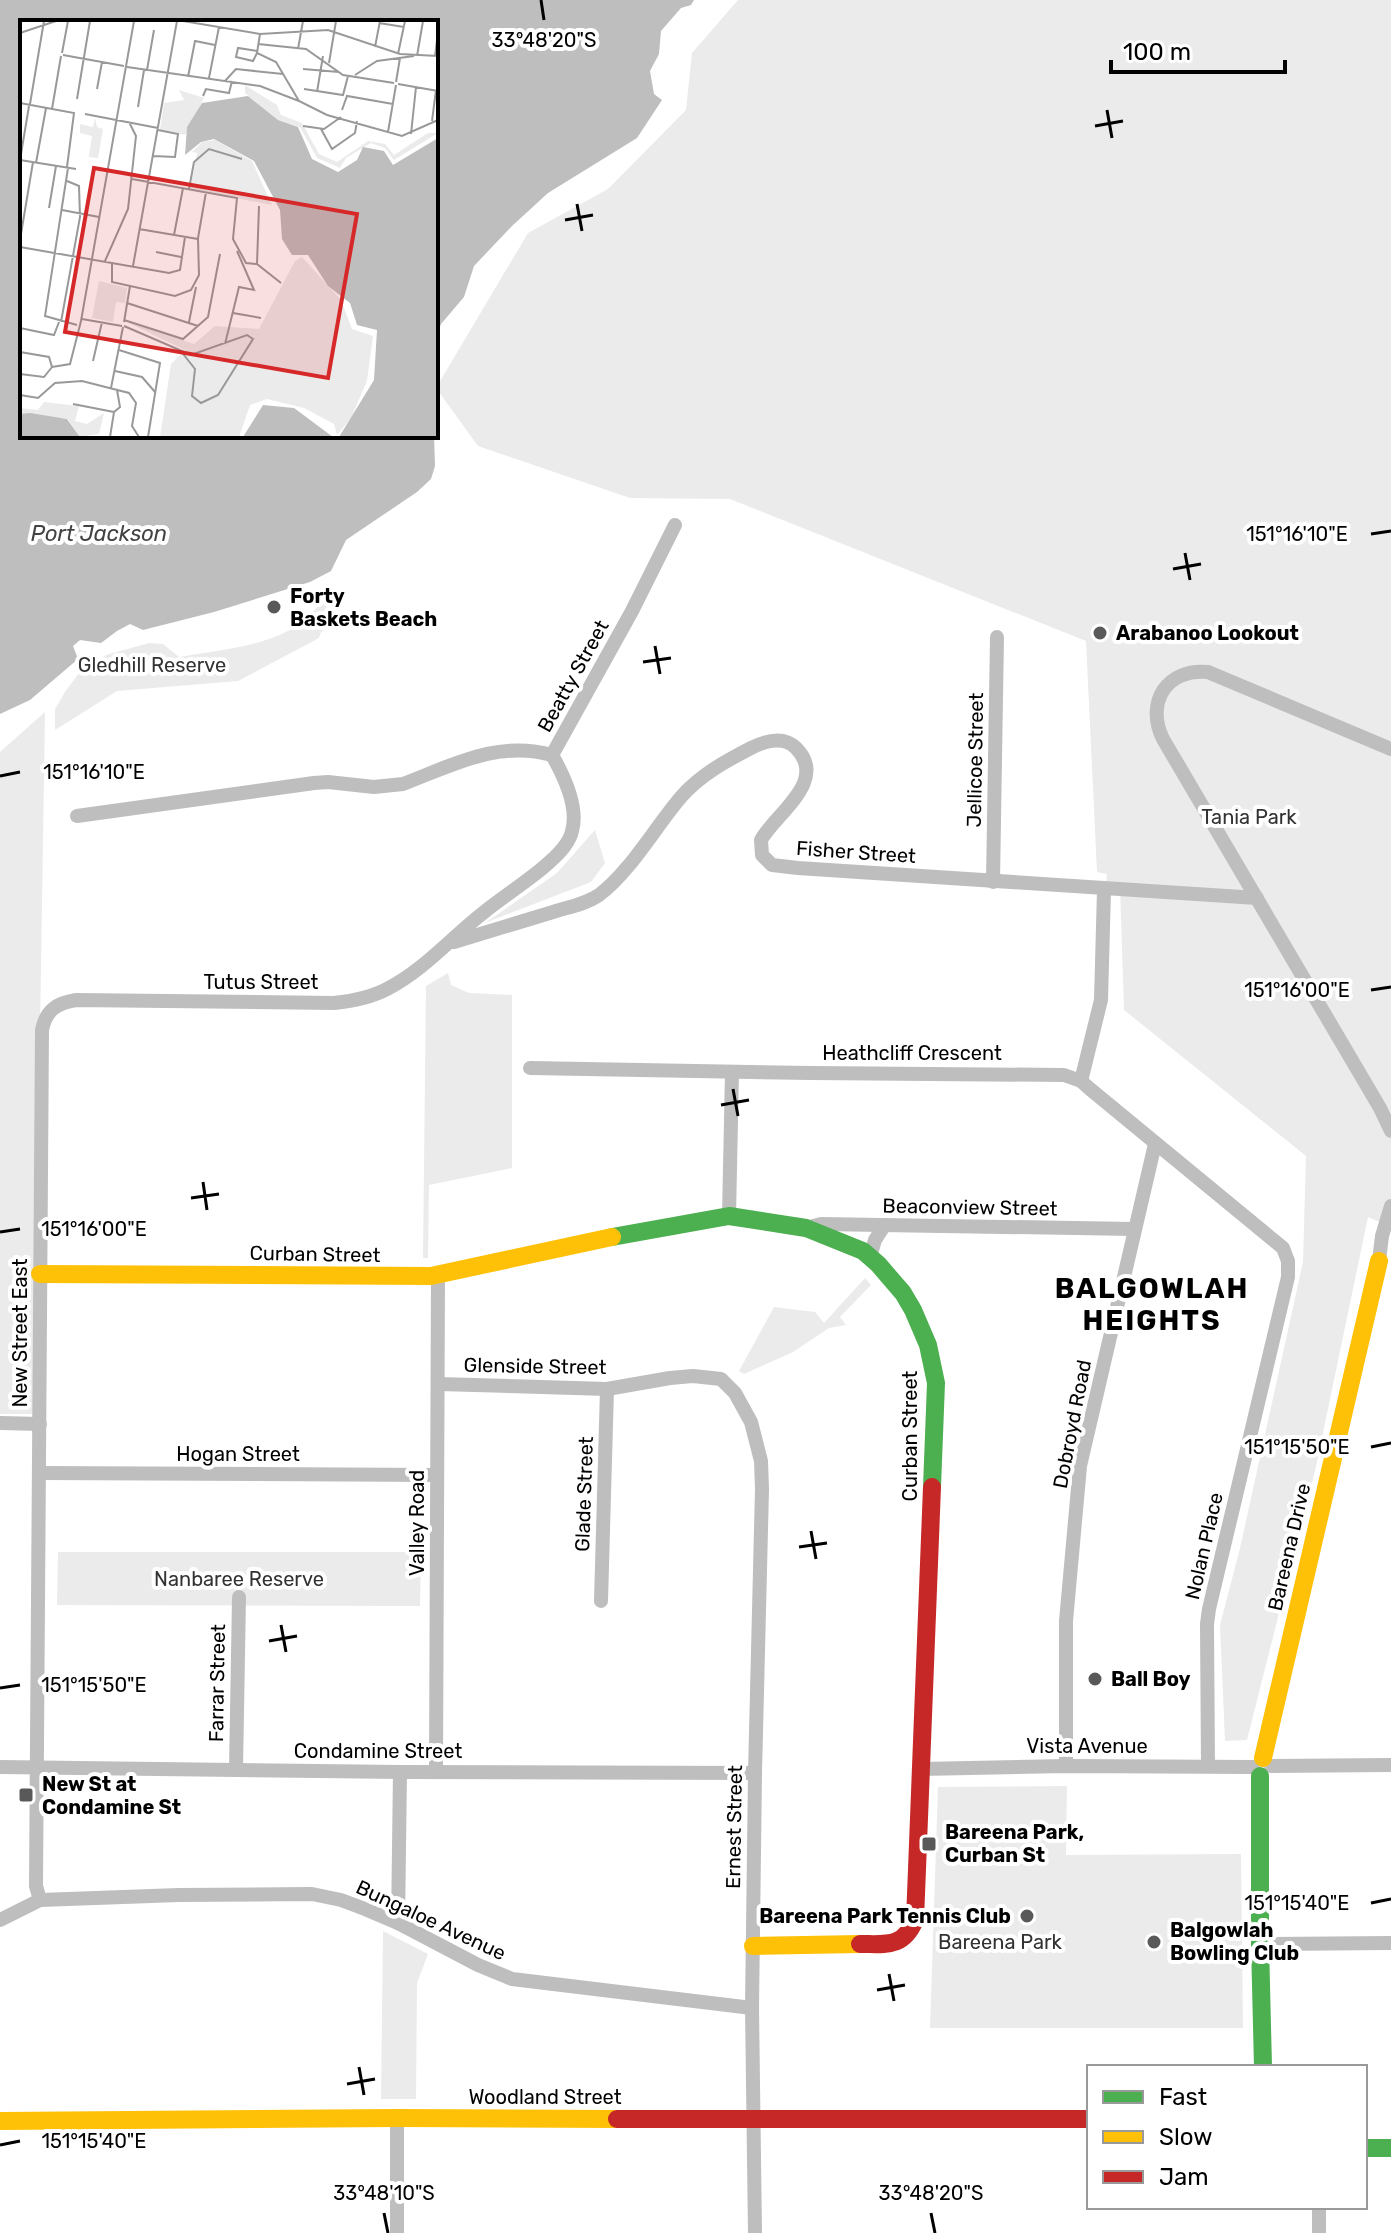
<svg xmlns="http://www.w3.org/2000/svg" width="1391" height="2233" viewBox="0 0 1391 2233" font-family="Rubik,sans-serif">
<rect width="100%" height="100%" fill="#fff"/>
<g fill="#ebebeb">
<polygon points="738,0 1391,0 1391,1227 1368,1217 1315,1471 1247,1740 1225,1741 1220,1625 1240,1548 1303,1262 1306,1156 1124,1010 1120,886 1106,885 1107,874 1097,872 1086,641 730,499 630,498 478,446 436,388 528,233 608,189 686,110 692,53"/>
<path d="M325,599L338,620L321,632L319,638L238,681L117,691L55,730V709L65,692L79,673L106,655L149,643L163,644L179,657C228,648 294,646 322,600Z"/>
<polygon points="45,712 34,1414 0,1414 0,752"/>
<polygon points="595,830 605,863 591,882 485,923 557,873"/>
<polygon points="448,973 451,985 469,993 512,995 512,1168 429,1185 428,1258 423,1258 426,986"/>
<polygon points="865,1278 871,1285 840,1317 846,1325 829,1328 793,1352 744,1374 739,1371 774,1307 815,1312 824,1323"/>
<polygon points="58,1552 421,1552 420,1606 57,1605"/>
<polygon points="1067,1786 1066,1855 1241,1854 1243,2028 930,2028 938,1787"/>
<polygon points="383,1931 428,1954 417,1983 416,2099 381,2099"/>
</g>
<polygon fill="#bebebe" points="0,0 694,0 691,5 681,8 661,31 659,54 650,71 654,94 662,100 637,138 548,193 512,226 474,266 464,297 441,324 436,338 436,22 22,22 22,436 434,436 435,466 431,479 417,492 346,540 331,571 310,582 214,612 143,630 130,624 117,631 101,643 80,640 73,646 78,659 30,700 0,714"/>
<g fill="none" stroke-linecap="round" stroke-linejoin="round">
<g stroke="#bebebe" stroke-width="14">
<path d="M1391,749L1208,672C1167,668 1145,702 1163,739L1380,1108L1391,1131"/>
<path d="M77,816L314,783L328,782L374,787L403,784C453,765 498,740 552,755L632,611L675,525"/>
<polyline points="993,882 997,637"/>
<path d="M454,942C487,932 520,922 553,912C569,907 586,904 599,895C630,872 656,826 681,797C700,775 726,761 751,748C765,741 783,735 796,748C829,781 775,814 761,840L762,855L772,865L798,868L1257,898"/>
<polyline points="530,1068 811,1073 1064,1075 1081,1081 1090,1089 1283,1248 1288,1261 1288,1277 1209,1609 1207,1624 1208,1766"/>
<polyline points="1081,1081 1101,1000 1104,890"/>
<polyline points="729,1216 732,1072"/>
<polyline points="806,1228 821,1224 1134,1229"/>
<polyline points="870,1257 875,1240 884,1226"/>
<polyline points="1379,1261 1382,1236 1391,1206"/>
<polyline points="439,1384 607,1389 670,1378 693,1376 721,1379 735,1393 751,1422 761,1461 762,1489 755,1773 752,2008 755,2233"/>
<polyline points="0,1423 40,1424"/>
<polyline points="39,1473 437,1475"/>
<polyline points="601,1601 607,1389"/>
<polyline points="1066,1766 1066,1621 1080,1466 1155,1144"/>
<polyline points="1271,1766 1391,1765"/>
<polyline points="0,1767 400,1772 755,1773"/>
<polyline points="921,1769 1066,1766 1253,1767"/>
<polyline points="236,1770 239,1597"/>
<polyline points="436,1771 438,1275"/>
<path d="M40,1900L36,1886L42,1030C46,1010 57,1003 76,1000L334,1003C353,1001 370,998 387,989C424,970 451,938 483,913C506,894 547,869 564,847C567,843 571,836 572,831C579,807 564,776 552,755"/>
<polyline points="0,1920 40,1900 179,1895 312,1894 341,1900 365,1909 398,1923 478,1965 512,1979 752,2008"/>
<polyline points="398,1923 400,1772"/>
<polyline points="1260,1944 1391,1943"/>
<polyline points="1319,2207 1319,2233"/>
<polyline points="397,2233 397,2118"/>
</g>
<g stroke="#4caf50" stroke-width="18">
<polyline points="612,1237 729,1216 806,1228 863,1251 878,1264 903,1293 913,1310 928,1345 936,1383 932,1487"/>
<polyline points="1260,1776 1260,1944 1263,2067"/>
<polyline points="1365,2148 1391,2148"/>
</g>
<g stroke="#ffc107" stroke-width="18">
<polyline points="40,1274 431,1276 612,1237"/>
<polyline points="1263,1758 1379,1261"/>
<polyline points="753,1946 860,1944"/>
<polyline points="0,2121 397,2118 617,2119"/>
</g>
<g stroke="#c62828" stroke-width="18">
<path d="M860,1944C887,1944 903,1948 915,1920L932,1487"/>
<polyline points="617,2119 1089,2119"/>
</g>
</g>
<path fill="none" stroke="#000" stroke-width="3" d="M541,0L544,20M1107,110L1112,138M1095,126L1123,121M577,204L582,231M565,220L593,215M1371,534L1391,531M1185,553L1190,580M1173,569L1201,564M655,646L660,674M643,662L671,658M0,776L20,772M1371,990L1391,987M733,1089L738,1116M721,1105L749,1100M203,1182L207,1210M191,1198L219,1194M0,1232L20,1229M1371,1447L1391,1443M811,1531L816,1559M799,1547L827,1543M281,1625L286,1652M269,1641L297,1636M0,1688L20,1685M1371,1903L1391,1899M889,1974L894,2001M877,1990L905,1985M359,2067L364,2095M347,2084L375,2079M0,2145L20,2141M384,2213L388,2233M931,2213L935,2233"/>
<g fill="#595959" stroke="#fff" stroke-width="3">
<circle cx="274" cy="607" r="8"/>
<circle cx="1100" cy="633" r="8"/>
<circle cx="1095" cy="1679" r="8"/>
<rect x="18" y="1787" width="16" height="16" rx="4"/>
<rect x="921" y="1836" width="16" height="16" rx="4"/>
<circle cx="1027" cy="1916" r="8"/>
<circle cx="1154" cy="1942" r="8"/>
</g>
<g text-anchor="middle" stroke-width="8" stroke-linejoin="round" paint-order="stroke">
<g font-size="20" font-weight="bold" fill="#000" stroke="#fff" text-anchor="start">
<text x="290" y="603">Forty<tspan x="290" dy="23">Baskets Beach</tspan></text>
<text x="1116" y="640">Arabanoo Lookout</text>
<text x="1111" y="1686">Ball Boy</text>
<text x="42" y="1791">New St at<tspan x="42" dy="23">Condamine St</tspan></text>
<text x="945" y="1839">Bareena Park,<tspan x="945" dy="23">Curban St</tspan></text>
<text x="1011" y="1923" text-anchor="end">Bareena Park Tennis Club</text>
<text x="1170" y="1937">Balgowlah<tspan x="1170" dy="23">Bowling Club</tspan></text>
</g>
<g font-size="20" fill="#323232" stroke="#fff">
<text x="152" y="672">Gledhill Reserve</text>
<text x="1249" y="824">Tania Park</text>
<text x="239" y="1586">Nanbaree Reserve</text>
<text x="1000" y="1949">Bareena Park</text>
</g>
<g font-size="20" fill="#000" stroke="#fff">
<text transform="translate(573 676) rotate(-61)" y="7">Beatty Street</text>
<text transform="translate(975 760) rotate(-89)" y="7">Jellicoe Street</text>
<text transform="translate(856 852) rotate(4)" y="7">Fisher Street</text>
<text x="261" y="989">Tutus Street</text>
<text x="912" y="1060">Heathcliff Crescent</text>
<text transform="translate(970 1207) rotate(1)" y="7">Beaconview Street</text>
<text transform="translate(315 1254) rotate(1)" y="7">Curban Street</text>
<text transform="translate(20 1333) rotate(-90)" y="7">New Street East</text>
<text transform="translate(535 1366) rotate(1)" y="7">Glenside Street</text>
<text transform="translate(1072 1424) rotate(-79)" y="7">Dobroyd Road</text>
<text transform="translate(910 1436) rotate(-90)" y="7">Curban Street</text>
<text x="238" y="1461">Hogan Street</text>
<text transform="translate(584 1494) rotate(-88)" y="7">Glade Street</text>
<text transform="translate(417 1523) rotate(-90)" y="7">Valley Road</text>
<text transform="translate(1204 1546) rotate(-77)" y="7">Nolan Place</text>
<text transform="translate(1289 1547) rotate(-77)" y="7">Bareena Drive</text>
<text transform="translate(217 1683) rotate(-89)" y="7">Farrar Street</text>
<text x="1087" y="1753">Vista Avenue</text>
<text x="378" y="1758">Condamine Street</text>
<text transform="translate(734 1827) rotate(-89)" y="7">Ernest Street</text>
<text transform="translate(431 1920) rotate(25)" y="7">Bungaloe Avenue</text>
<text x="545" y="2104">Woodland Street</text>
</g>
<g font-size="22" font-style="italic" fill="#434343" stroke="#fff">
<text x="99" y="541">Port Jackson</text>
</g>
<g font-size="28" font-weight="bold" letter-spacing="2" fill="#000" stroke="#fff">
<text x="1152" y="1298">BALGOWLAH<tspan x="1152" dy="32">HEIGHTS</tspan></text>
</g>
</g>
<g transform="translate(20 20)">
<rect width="418" height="418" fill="#fff"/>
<path d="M225,65L257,85L261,95L282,103L299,134L317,142L348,121L365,124L374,135L408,113H418L374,140L365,128L351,123L326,138L320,148L297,138L280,107L258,100L225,73ZM159,70L184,78L165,115L140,110L144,83L164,80ZM75,98L77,107L83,109L78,138L69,137L67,149L72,116L60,113V104L73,107ZM195,120L232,141L252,185L170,169L177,133L172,132L182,122ZM282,237L321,280L332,309L353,316L347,361L331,398L317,415L314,404L284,388L247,379L230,385L219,417H140L151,344L165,330L107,302L174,324L195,306L239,309L275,241ZM79,261L107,268L105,283L96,282L93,302L72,298ZM24,382L59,386L55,401L67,404L84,393L79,414L60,417L48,399L0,394V388L18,390Z" fill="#ebebeb"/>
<path d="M228,76L258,100L278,107L292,139L318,152L337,140L343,127L364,131L373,145L418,118V417H319L354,360L357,310L337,305L330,283L308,266L288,235H272L262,219L260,190L234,141L194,119L181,122L165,135L167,107L182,83ZM243,385L274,388L313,417H223ZM10,393L47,399L60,417H0V394Z" fill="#bebebe"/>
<path fill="none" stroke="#999" stroke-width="2" d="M163,1L240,14L308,10L380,34L418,36M359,3L384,7M0,13L36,1M240,14L237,33L256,42L279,81L307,95L382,116L418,100M238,24L286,29L323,55L374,63M355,27L360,1M278,29L283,1M42,33L48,1M237,33L233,41L216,37L218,28L237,31M378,34L385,1M43,35L104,46M397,36L403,1M415,36L418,12M309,43L316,1M107,47L240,66L279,81M283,49L319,52M127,50L134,10M335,55L357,41L394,36M168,57L175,21L195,25M189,58L199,7M205,61L216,49L263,54M376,62L380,38M378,64L418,71M77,69L82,42M284,69L323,75L328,56M297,72L303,36M183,76L186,69L209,73L212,61M57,79L70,1M0,83L54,93L47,147M10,84L24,1M118,87L124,50M32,89L41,36M322,90L327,76L373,84M65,94L138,108M412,101L416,70M283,106L304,109L321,97M301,109L312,129L335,113L337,101M368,112L376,65M391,114L396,67M133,136L155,137L158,114L138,110M0,140L56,149M0,140L9,86M16,143L26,88M48,148L25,296L57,305M112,159L217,178L213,219L226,243L237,244M169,169L174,142L189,129L222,139M239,186L237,244L261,263M29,188L36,146M42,190L79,197M119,209L178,219M154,215L163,168M0,220L13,142M0,227L149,253L160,250L165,217M136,232L161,237M85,241L108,189L116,116L109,102M92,242V262L155,276L171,270L179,255L178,218L186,172M113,246L157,1M107,283L178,306M213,293L241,298M62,299L102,306M104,300L163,319L188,297L200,234M41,302L60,197L59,166L47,161M104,302L110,266M169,302L176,267M104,306L171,335L227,315L233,319L198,375L181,383L172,376L175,349L160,330M0,308L34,315L39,302M205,324L219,267L234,270L217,231M99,330L140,343L128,417M0,332L29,337L32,347M73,341L82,302M32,347L50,344L61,301L114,1M95,351L122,357L135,372M0,354L24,357L32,347M91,368L103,307M0,375L18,378L35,363L62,361L109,373L116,383L112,406L119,417M53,384L94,392M90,417L94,392L100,387L97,370"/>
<path fill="#d62828" fill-opacity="0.15" stroke="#d62828" stroke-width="4" d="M74,148L337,194L308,358L45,312Z"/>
<rect width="418" height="418" fill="none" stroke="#000" stroke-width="4"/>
</g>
<g font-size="20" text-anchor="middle" fill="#000" stroke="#fff" stroke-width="8" stroke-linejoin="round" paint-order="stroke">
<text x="544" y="47">33°48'20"S</text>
<text x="1297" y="541">151°16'10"E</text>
<text x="94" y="779">151°16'10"E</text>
<text x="1297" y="997">151°16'00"E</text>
<text x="94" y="1236">151°16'00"E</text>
<text x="1297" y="1454">151°15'50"E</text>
<text x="94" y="1692">151°15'50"E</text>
<text x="1297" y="1910">151°15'40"E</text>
<text x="94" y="2148">151°15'40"E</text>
<text x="384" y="2200">33°48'10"S</text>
<text x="931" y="2200">33°48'20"S</text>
</g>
<rect x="1087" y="2065" width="280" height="144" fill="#ffffff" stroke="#999999" stroke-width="2"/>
<rect x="1103" y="2091" width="40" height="12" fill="#4caf50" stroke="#999999" stroke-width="2"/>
<text x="1159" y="2105" font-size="24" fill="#000000">Fast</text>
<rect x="1103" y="2131" width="40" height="12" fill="#ffc107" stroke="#999999" stroke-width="2"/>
<text x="1159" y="2145" font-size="24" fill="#000000">Slow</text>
<rect x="1103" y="2171" width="40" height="12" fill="#c62828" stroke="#999999" stroke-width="2"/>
<text x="1159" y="2185" font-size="24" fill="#000000">Jam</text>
<path d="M1111 60v12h174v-12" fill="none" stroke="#000000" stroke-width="4"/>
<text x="1123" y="60" font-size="24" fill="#000000" stroke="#ffffff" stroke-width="6" paint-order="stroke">100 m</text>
</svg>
